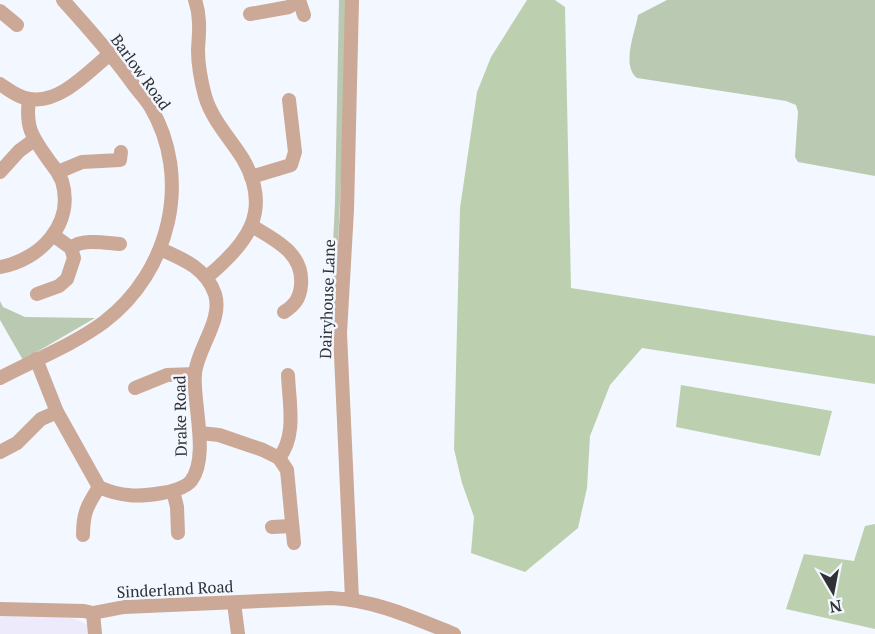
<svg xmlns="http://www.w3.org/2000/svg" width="875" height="634" viewBox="0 0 875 634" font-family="'PT Serif',serif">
<rect width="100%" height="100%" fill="#f3f7ff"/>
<polygon fill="#edeafc" points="0,616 70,617 91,626 90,634 0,634"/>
<g fill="#bac9b1">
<polygon points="339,0 349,0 334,335 325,336 329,330 335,202"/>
<path d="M667,0H875V176L798,162L795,157L798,112L796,105L786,101L637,78C621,65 635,33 638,15Z"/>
<polygon points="0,301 3,307 25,317 95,318 23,360 0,320"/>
</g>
<g fill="#bcd0af">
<polygon points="527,0 555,0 565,7 571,288 875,336 875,384 642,348 610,385 590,436 587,488 578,528 525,572 471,553 474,517 462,483 454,449 460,208 477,92 491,57"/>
<polygon points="681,385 832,411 820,456 676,427"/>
<polygon points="875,524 875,629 786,609 804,554 854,561 865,526"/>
</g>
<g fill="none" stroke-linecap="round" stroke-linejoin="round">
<g stroke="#cca897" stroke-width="14">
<path d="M195,0C201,17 199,33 198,50C198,65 201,81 205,96C212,120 230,138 243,159C273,211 247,244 207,277"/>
<polyline points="299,0 304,15"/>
<polyline points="0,11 17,25"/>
<polyline points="250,14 289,7 298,0"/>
<path d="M0,84C9,90 19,98 30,99C60,104 89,71 110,54"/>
<polyline points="0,172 19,151 34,140"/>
<polyline points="58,172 82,162 120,160 121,152"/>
<polyline points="251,177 291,165 295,152 289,100"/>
<path d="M252,226C275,240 304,253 301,285C300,298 295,305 284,312"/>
<path d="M71,248C82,238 106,243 120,244"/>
<path d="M0,267C40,260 75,224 62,181C59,174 55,168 50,162C33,138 25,129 29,99"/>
<polyline points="37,294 59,286 67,279 74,258 71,248 53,235"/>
<path d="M36,359L57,412L99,487C121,497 139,497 162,493C170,492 185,488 191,481C210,456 192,401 195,373C198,347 223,320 215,294C206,268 183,259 160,249"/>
<path d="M0,378C34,360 73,345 104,322C170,272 193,178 150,106C145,98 138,91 133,84C112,54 87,27 63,0"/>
<polyline points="135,388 167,375 195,374"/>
<polyline points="200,433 219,435 263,450 279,458 287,470 294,543"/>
<polyline points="0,452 17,443 41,419 57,412"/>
<path d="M279,458C297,435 289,403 288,375"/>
<polyline points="173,491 177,507 178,533"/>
<polyline points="272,527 292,526"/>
<path d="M83,535C83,513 87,506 99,487"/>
<polyline points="352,599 340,333 347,210 352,0"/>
<polyline points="234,603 238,634"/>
<path d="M0,609L84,611L93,613L124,607L331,598C375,600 414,618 454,634"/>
<polyline points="93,613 95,634"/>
</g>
</g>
<g text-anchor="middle" stroke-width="5" stroke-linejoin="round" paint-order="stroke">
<g font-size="16" fill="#2f3135" stroke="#f3f7ff">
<text transform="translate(141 72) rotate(54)" y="6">Barlow Road</text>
<text transform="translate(327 299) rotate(-88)" y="6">Dairyhouse Lane</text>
<text transform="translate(180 416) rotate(-91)" y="6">Drake Road</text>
<text transform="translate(175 589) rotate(-3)" y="6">Sinderland Road</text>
</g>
</g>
<g transform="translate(833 592) rotate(170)" stroke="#f3f7ff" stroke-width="4.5" paint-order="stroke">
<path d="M0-4.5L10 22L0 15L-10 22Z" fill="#2f3135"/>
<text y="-9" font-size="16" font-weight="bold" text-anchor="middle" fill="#2f3135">N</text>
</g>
</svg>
